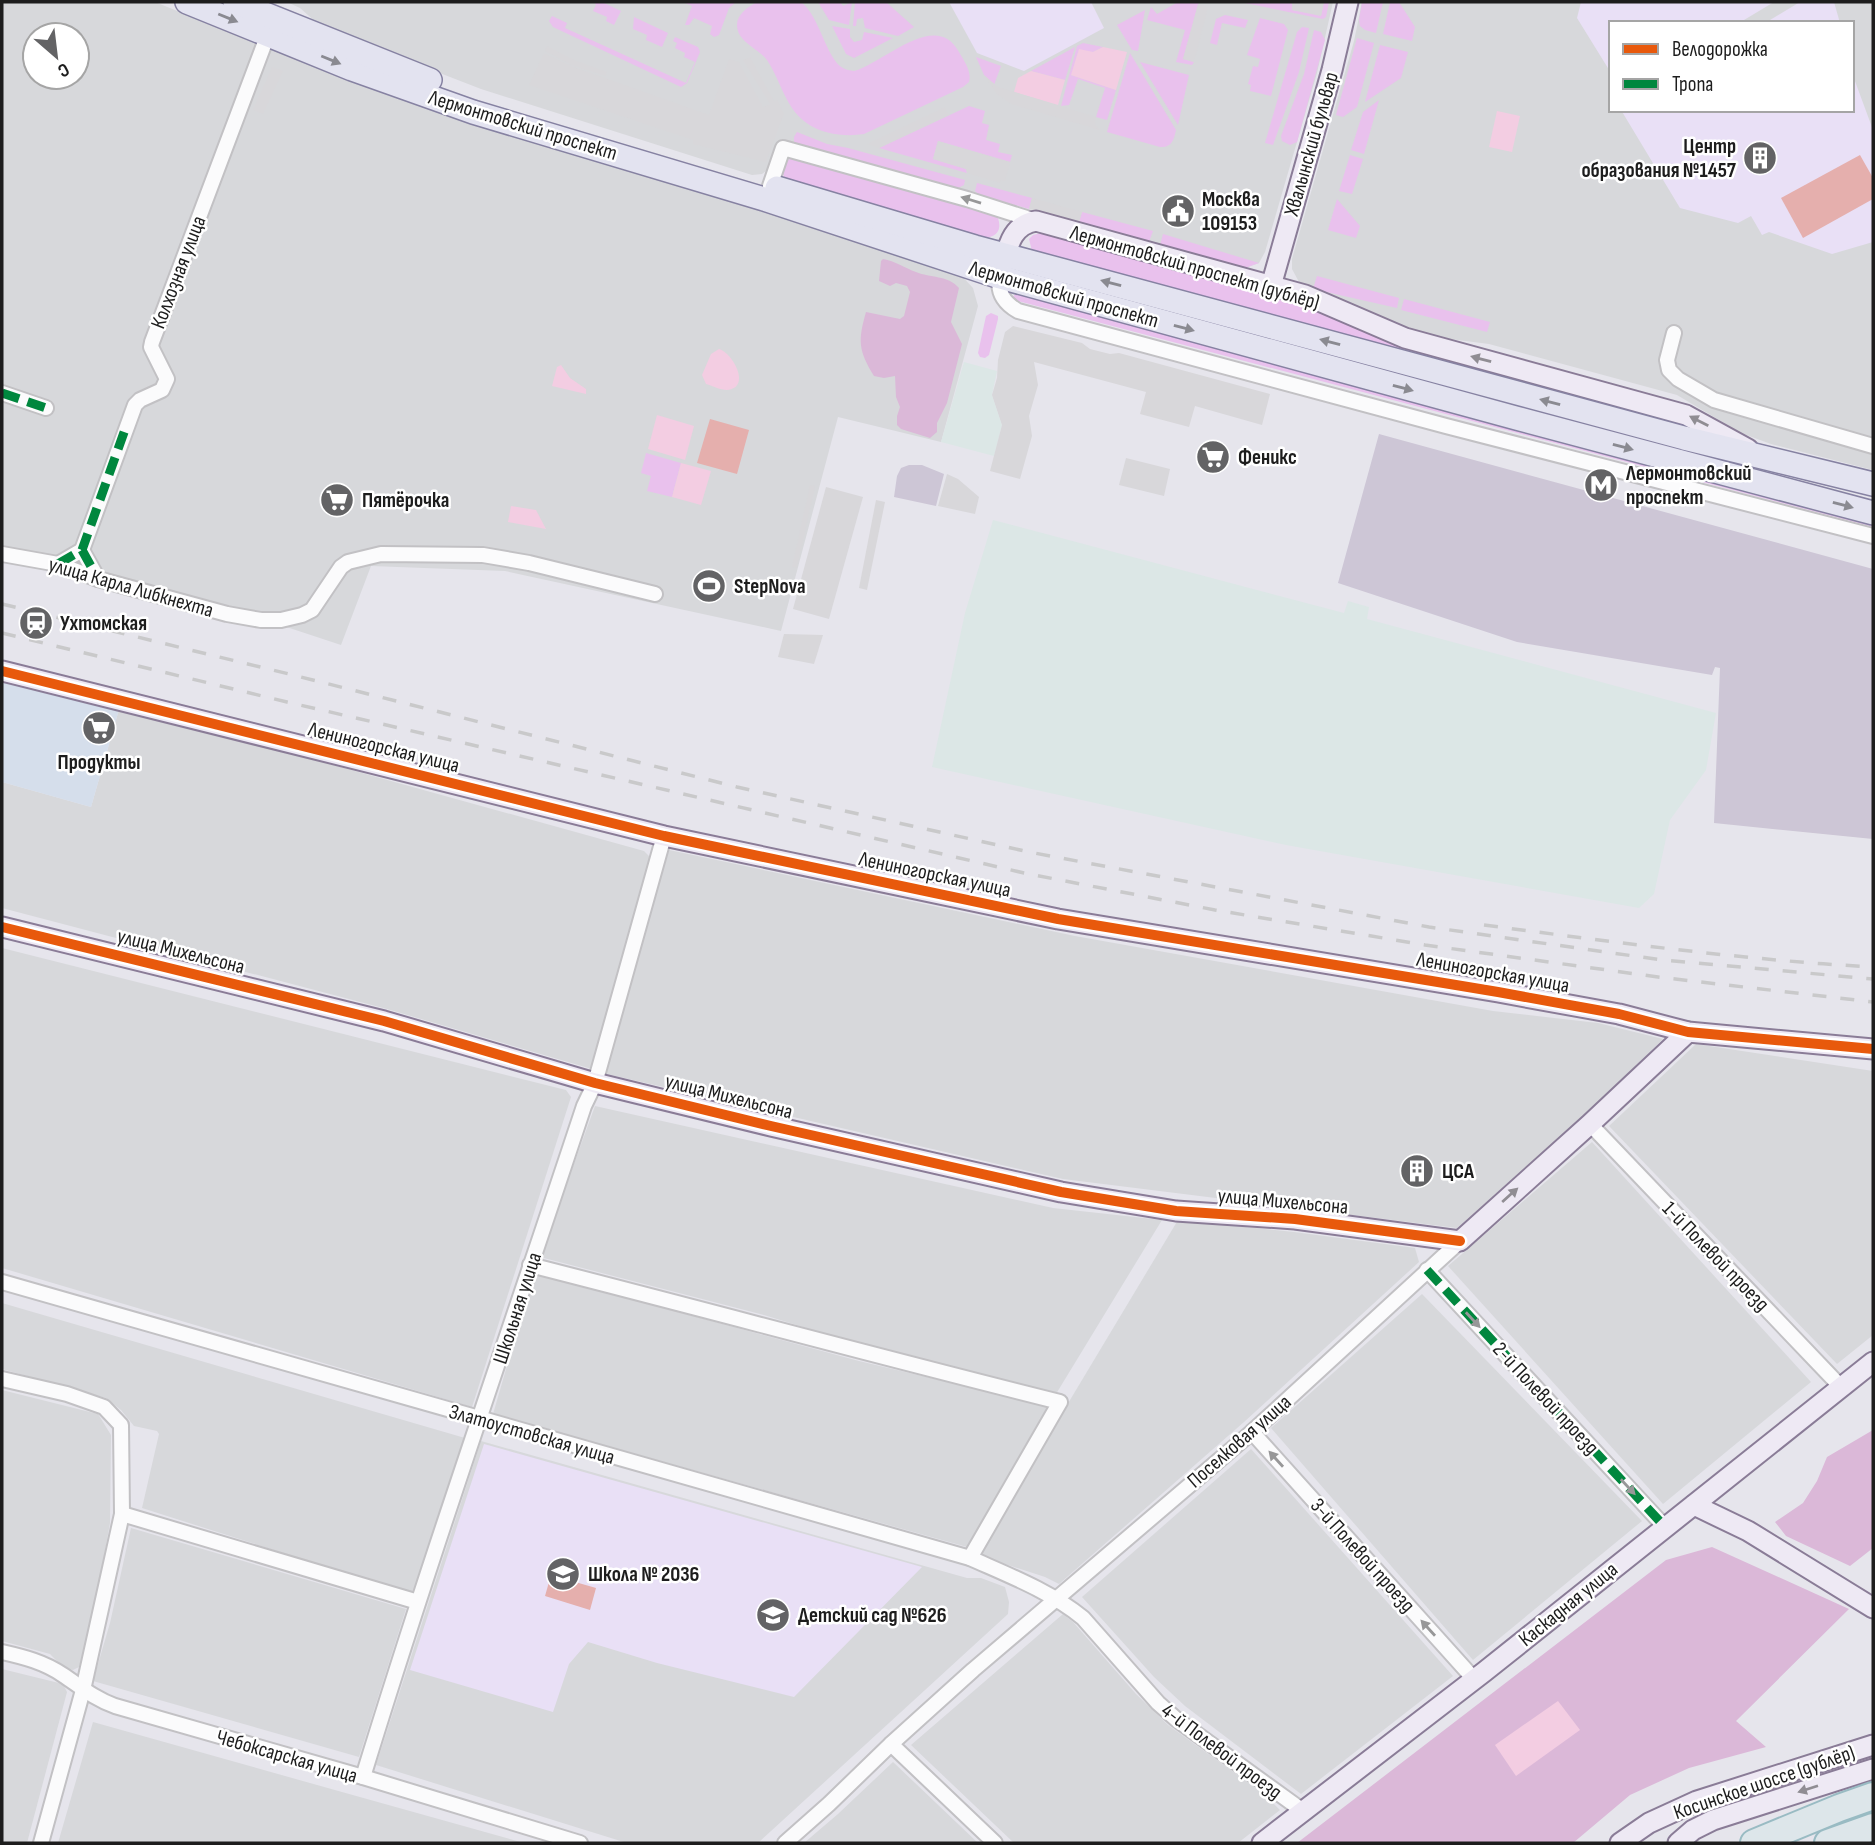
<svg xmlns="http://www.w3.org/2000/svg" width="1875" height="1845" viewBox="0 0 1875 1845" font-family="'Sofia Sans Condensed',sans-serif">
<rect width="100%" height="100%" fill="#e6e5ec"/>
<g fill="#d7d8db" fill-rule="evenodd">
<path d="M2,2H155L242,37L410,100L881,247L959,273L973,288L978,306L941,442L838,417L781,631L505,571L371,566L341,645L223,606L2,546ZM35,35H77V77H35Z"/>
<polygon points="287,2 1333,2 1317,73 1265,252 1259,263 1245,268 781,139 770,168 762,174 752,175 481,89 352,39 317,23 300,8"/>
<path d="M1362,2H1873V470L1771,444L1741,433L1677,395L1489,344L1450,339L1401,326L1299,282L1292,269V259L1354,41ZM1611,23H1852V110H1611Z"/>
<polygon points="120,706 644,851 650,857 651,865 592,1069 387,1009 2,908 2,782 91,807"/>
<polygon points="669,850 1075,936 1493,1011 1598,1023 1663,1039 1587,1113 1457,1228 1063,1179 607,1074 605,1070"/>
<polygon points="2,948 566,1090 571,1097 472,1407 2,1268"/>
<polygon points="1696,1044 1873,1071 1873,1335 1837,1364 1609,1126"/>
<polygon points="595,1106 1053,1208 1162,1220 1056,1394 865,1346 764,1315 540,1257"/>
<polygon points="1592,1142 1811,1382 1663,1504 1448,1266"/>
<polygon points="1178,1220 1294,1232 1415,1248 1419,1262 1244,1422 1059,1584 1045,1577 977,1555"/>
<polygon points="534,1273 859,1361 1048,1406 967,1547 493,1414"/>
<polygon points="1422,1294 1642,1521 1473,1660 1271,1428"/>
<polygon points="2,1303 465,1438 412,1594 142,1508 159,1434 157,1431 134,1426 121,1410 106,1398 2,1369"/>
<polygon points="2,1390 98,1414 111,1435 110,1523 94,1612 79,1667 73,1670 63,1667 50,1654 2,1641"/>
<polygon points="481,1441 967,1578 981,1578 1005,1587 1009,1602 1008,1614 758,1843 627,1843 376,1765"/>
<polygon points="1251,1449 1453,1676 1301,1794 1185,1706 1154,1677 1082,1597"/>
<polygon points="131,1528 406,1609 359,1757 93,1681 110,1623"/>
<polygon points="1063,1614 1073,1622 1136,1694 1168,1725 1264,1794 1280,1810 1238,1843 1014,1843 911,1745"/>
<polygon points="2,1669 63,1684 67,1692 27,1843 2,1843"/>
<polygon points="93,1722 342,1792 524,1843 58,1843"/>
<polygon points="893,1762 978,1843 804,1843 838,1814"/>
</g>
<polygon fill="#d5deeb" points="2,680 120,706 91,807 2,782"/>
<g fill="#dce7e6">
<polygon points="964,362 997,371 992,395 1002,425 994,456 941,442"/>
<polygon points="993,520 1344,613 1348,601 1369,607 1367,619 1716,713 1706,770 1670,820 1654,894 1639,908 1286,845 932,767 965,613"/>
</g>
<g fill="#e9e0f6">
<polygon points="949,2 1091,2 1104,28 1024,71 977,53"/>
<polygon points="1581,2 1774,2 1739,23 1611,23 1611,73 1577,18"/>
<polygon points="1800,2 1834,2 1840,23 1765,23"/>
<polygon points="1852,73 1873,130 1873,242 1832,254 1769,232 1762,235 1751,216 1738,223 1680,208 1621,110 1852,110"/>
<polygon points="484,1444 922,1567 794,1697 657,1663 588,1642 569,1664 553,1712 410,1670"/>
</g>
<g fill="#cdc6d6">
<polygon points="1379,434 1873,569 1873,839 1714,823 1720,668 1715,667 1712,675 1517,642 1338,583"/>
<polygon points="909,465 922,465 944,474 936,506 894,497 897,476 901,468"/>
</g>
<g fill="#e9c1ed">
<polygon points="594,2 602,2 621,11 614,25 606,21 607,17 593,11 596,5"/>
<polygon points="683,2 736,2 729,8 719,35 714,37 710,34 712,26 694,18 689,25 685,25 692,6"/>
<path d="M757,2H801C820,16 826,59 843,68C846,70 850,70 854,71C885,62 936,9 959,52C964,61 972,71 969,82L963,87L864,134C838,138 808,132 792,108C782,93 777,75 767,60C758,48 737,42 737,25C737,14 748,7 757,2Z"/>
<polygon points="818,2 840,2 843,6 852,2 849,25 829,20"/>
<polygon points="855,2 886,2 914,27 898,36 865,28 863,18 857,19 856,26 853,26"/>
<polygon points="1178,2 1199,2 1183,59 1194,62 1192,65 1176,62 1185,30 1147,20 1151,7 1157,14"/>
<polygon points="1240,2 1292,2 1292,10 1321,15 1324,2 1329,2 1326,17 1323,19"/>
<polygon points="1362,2 1383,2 1376,33 1365,30 1360,26 1359,20"/>
<polygon points="1390,2 1399,2 1415,27 1412,41 1383,34"/>
<polygon points="1145,10 1138,51 1132,50 1117,25"/>
<polygon points="1225,15 1248,20 1245,28 1222,23 1217,45 1210,43 1216,19"/>
<polygon points="552,16 567,23 565,28 686,83 695,62 684,57 685,53 675,48 677,43 673,41 675,37 698,47 700,52 687,83 681,87 553,27 549,21"/>
<polygon points="634,17 668,33 662,47 646,40 647,35 633,29"/>
<polygon points="1260,18 1284,24 1288,30 1271,96 1250,91 1251,85 1248,84 1253,66 1258,67 1260,59 1247,55"/>
<polygon points="832,26 850,29 850,37 854,42 862,40 864,32 893,38 854,58 846,54"/>
<polygon points="1302,27 1309,28 1299,72 1273,145 1265,143 1297,32"/>
<polygon points="1314,30 1321,32 1325,40 1297,142 1290,145 1282,141 1281,136 1304,74"/>
<polygon points="1357,38 1374,43 1357,107 1343,117 1336,115"/>
<polygon points="1083,43 1103,47 1093,52 1071,75 1116,90 1107,120 1096,117 1105,88 1078,79 1069,105 1061,106 1077,46"/>
<polygon points="1380,45 1408,52 1401,78 1365,102"/>
<polygon points="1075,47 1065,80 1031,71"/>
<path d="M1130,53L1176,130C1174,139 1172,148 1160,147L1107,132Z"/>
<polygon points="976,57 1001,66 994,85 984,75"/>
<polygon points="1140,62 1189,75 1178,125"/>
<polygon points="1379,100 1364,154 1351,150 1363,112"/>
<polygon points="969,106 985,111 982,123 989,125 986,140 1000,144 998,152 1012,155 1010,162 938,141 933,159 966,169 967,173 879,148"/>
<polygon points="797,132 827,144 848,148 965,180 964,185 956,189 798,145 794,142 794,137"/>
<polygon points="1350,155 1363,159 1352,194 1339,191"/>
<path d="M792,158L994,215L998,218C1002,230 997,236 986,238L786,180L781,171L784,162Z"/>
<polygon points="977,183 1032,198 1029,209 979,195 975,191"/>
<polygon points="1337,199 1360,226 1356,238 1328,230"/>
<polygon points="1082,212 1153,231 1149,242 1079,222"/>
<polygon points="1041,233 1301,305 1394,343 1691,425 1691,429 1032,251 1029,239 1033,235"/>
<polygon points="1163,234 1259,263 1245,268 1238,267 1160,245"/>
<polygon points="1317,276 1399,298 1397,308 1313,289"/>
<polygon points="1016,293 1873,521 1873,527 1018,301 1013,297"/>
<polygon points="1404,299 1490,322 1487,332 1401,310"/>
<polygon points="991,313 998,316 998,319 989,355 985,358 980,357 978,353 986,316"/>
<polygon points="646,453 681,463 672,497 647,491 651,476 641,473"/>
</g>
<g fill="#dbb8d8">
<path d="M883,259C895,261 905,268 916,272C930,278 948,275 959,288L951,322L962,344L947,403L937,423V432L930,438L901,429L897,425V416L900,407L896,397L895,376L884,378L874,376C858,350 858,340 866,312L900,319L904,316L910,292L907,286L896,283L890,286L879,281L881,261Z"/>
<polygon points="1873,1430 1873,1548 1850,1566 1786,1536 1775,1522 1803,1503 1817,1481 1827,1457"/>
<polygon points="1712,1547 1849,1609 1736,1721 1766,1747 1689,1768 1630,1795 1573,1843 1297,1843 1666,1560"/>
</g>
<g fill="#f3cde2">
<polygon points="1103,47 1127,52 1116,90 1071,75 1079,49 1093,52"/>
<polygon points="1031,71 1065,80 1058,105 1014,92 1018,78"/>
<polygon points="1497,111 1520,116 1512,152 1489,147"/>
<path d="M719,349C733,353 752,388 727,390C720,390 713,386 706,384L702,375L711,354Z"/>
<polygon points="561,365 570,378 586,389 586,394 552,386 557,367"/>
<polygon points="657,415 694,426 685,460 648,449"/>
<polygon points="681,463 711,471 701,505 672,497"/>
<polygon points="511,506 536,510 546,529 508,522"/>
<polygon points="1558,1701 1580,1730 1516,1776 1495,1745"/>
</g>
<g fill="#e5afad">
<polygon points="1860,155 1873,178 1873,199 1803,238 1781,198"/>
<polygon points="710,419 749,430 737,474 697,463"/>
<polygon points="551,1575 596,1588 590,1610 545,1596"/>
</g>
<g fill="#d8d7da">
<polygon points="1293,2 1324,2 1321,16 1292,10"/>
<polygon points="1198,4 1208,7 1194,62 1183,59"/>
<polygon points="547,46 574,60 607,72 606,76 571,65 545,51"/>
<polygon points="544,53 571,66 709,115 729,59 739,62 763,107 770,104 743,60 750,57 774,101 777,100 784,113 766,162 693,144 693,140 529,85"/>
<polygon points="272,67 283,71 263,114 253,110"/>
<polygon points="984,75 998,87 1096,117 1095,124 1100,130 1011,104 997,94"/>
<polygon points="945,107 949,115 879,148 867,144"/>
<polygon points="938,141 1010,162 1005,181 1001,180 1000,183 967,173 966,169 933,159"/>
<polygon points="1032,198 1082,212 1079,222 1029,209"/>
<polygon points="1013,326 1082,343 1090,349 1110,354 1119,353 1270,394 1262,425 1195,406 1189,427 1140,414 1146,392 1034,362 1038,385 1029,416 1032,436 1020,479 990,471 1002,425 992,395 997,378 998,360 1005,332"/>
<polygon points="1126,458 1170,469 1164,496 1119,485"/>
<polygon points="947,474 958,479 979,497 975,514 938,506"/>
<polygon points="810,485 815,486 797,568 792,567"/>
<polygon points="826,487 863,497 829,619 793,609"/>
<polygon points="876,500 885,502 867,590 859,588"/>
<polygon points="784,634 823,635 814,664 778,657"/>
</g>
<g fill="none" stroke-linecap="round" stroke-linejoin="round">
<g stroke="#c2c1c4" stroke-width="18">
<g id="street">
<polyline points="770,186 783,148 967,199 1036,221"/>
<path d="M1000,277C997,293 1004,303 1018,311L1446,426L1873,536"/>
<polyline points="1674,333 1667,360 1669,370 1678,379 1714,400 1873,446"/>
<polyline points="2,393 46,408"/>
<polyline points="82,550 98,579"/>
<polyline points="2,554 58,564 98,579 227,614 261,620 281,620 302,615 312,610 341,567 348,562 381,554 483,555 529,563 655,594"/>
<polyline points="58,564 82,550 135,405 140,400 162,390 167,379 151,347 152,342 270,29"/>
<polyline points="1590,1124 1841,1387"/>
<path d="M530,1265C707,1310 883,1358 1060,1402L970,1558"/>
<polyline points="1427,1270 1665,1527"/>
<path d="M2,1282L970,1558C1008,1575 1050,1591 1083,1618L1158,1703L1176,1719L1303,1811"/>
<polyline points="2,1379 67,1394 104,1407 121,1425 122,1514 83,1690 41,1843"/>
<polyline points="1252,1432 1474,1679"/>
<polyline points="122,1514 418,1602"/>
<path d="M2,1652C24,1657 44,1662 63,1675C81,1687 95,1699 115,1706L363,1777L580,1843"/>
<polyline points="891,1744 995,1843"/>
<path d="M363,1777C432,1552 510,1330 584,1106L595,1083L664,836"/>
<polyline points="785,1843 829,1804 891,1744 973,1670 1252,1432 1460,1241"/>
</g>
</g>
<g stroke="#8a7c97" stroke-width="23">
<g id="secondary">
<path d="M1002,268C1008,247 1011,225 1036,221L1305,295L1405,338L1686,415L1748,449"/>
<polyline points="1271,286 1332,70 1348,2"/>
<polyline points="2,671 664,836 1058,919 1498,992 1619,1014 1688,1032 1873,1049"/>
<polyline points="2,927 384,1021 595,1083 771,1126 1061,1192 1176,1211 1295,1219 1460,1241 1590,1124 1688,1032"/>
<polyline points="1694,1505 1748,1531 1873,1608"/>
<polyline points="1262,1843 1484,1672 1873,1362"/>
<polyline points="1620,1843 1649,1823 1697,1801 1873,1745"/>
<polyline points="1678,1843 1693,1830 1713,1820 1873,1769"/>
</g>
</g>
<g stroke="#8682a2" stroke-width="26">
<g id="primary">
<polyline points="187,2 352,69 473,112 764,199 1000,277 1516,418 1873,513"/>
<polyline points="235,2 430,80"/>
<polyline points="777,188 975,247 1684,438 1873,484"/>
</g>
</g>
<g stroke="#99bbc3" stroke-width="30">
<g id="highway">
<polyline points="1754,1843 1839,1808 1873,1796"/>
<polyline points="1828,1843 1873,1827"/>
</g>
</g>
<use href="#street" stroke="#fbfbfc" stroke-width="14"/>
<use href="#secondary" stroke="#eee9f4" stroke-width="19"/>
<use href="#primary" stroke="#e3e3f0" stroke-width="23"/>
<use href="#highway" stroke="#dde6ea" stroke-width="26"/>
<g stroke="#c9c9ca" stroke-width="3.5" stroke-dasharray="14 14" stroke-linecap="butt">
<polyline points="2,604 289,674 737,787 1029,852 1429,927 1662,960 1873,979"/>
<polyline points="2,633 287,702 1024,873 1215,910 1425,945 1658,977 1873,1002"/>
<path d="M1484,925C1614,942 1743,960 1873,967"/>
</g>
<g stroke="#00873e" stroke-width="9" stroke-dasharray="18 9" stroke-linecap="butt">
<polyline points="2,393 46,408"/>
<polyline points="82,550 98,579"/>
<polyline points="58,564 82,550 127,424"/>
<polyline points="1427,1270 1665,1527"/>
</g>
<g stroke="#fff" stroke-width="15">
<g id="cycleway">
<polyline points="2,671 664,836 1058,919 1498,992 1619,1014 1688,1032 1873,1049"/>
<polyline points="2,927 384,1021 595,1083 771,1126 1061,1192 1176,1211 1295,1219 1460,1241"/>
</g>
</g>
<use href="#cycleway" stroke="#e8590c" stroke-width="10"/>
</g>
<defs><path id="oneway-solid" d="M-6-.8H1V-3.2L6.5 0L1 3.2V.8H-6Z" transform="scale(1.75)"/></defs>
<g fill="#8a8a91">
<use href="#oneway-solid" transform="translate(228 18) rotate(22)"/>
<use href="#oneway-solid" transform="translate(331 60) rotate(22)"/>
<use href="#oneway-solid" transform="translate(1111 283) rotate(-165)"/>
<use href="#oneway-solid" transform="translate(1184 328) rotate(15)"/>
<use href="#oneway-solid" transform="translate(1330 342) rotate(-165)"/>
<use href="#oneway-solid" transform="translate(1403 388) rotate(15)"/>
<use href="#oneway-solid" transform="translate(1550 402) rotate(-165)"/>
<use href="#oneway-solid" transform="translate(1623 447) rotate(15)"/>
<use href="#oneway-solid" transform="translate(1843 505) rotate(15)"/>
</g>
<g fill="#979798">
<use href="#oneway-solid" transform="translate(971 200) rotate(-163)"/>
<use href="#oneway-solid" transform="translate(1473 1320) rotate(47)"/>
<use href="#oneway-solid" transform="translate(1276 1459) rotate(-132)"/>
<use href="#oneway-solid" transform="translate(1628 1487) rotate(47)"/>
<use href="#oneway-solid" transform="translate(1428 1628) rotate(-132)"/>
</g>
<g fill="#908d93">
<use href="#oneway-solid" transform="translate(1481 359) rotate(-165)"/>
<use href="#oneway-solid" transform="translate(1699 421) rotate(-153)"/>
<use href="#oneway-solid" transform="translate(1510 1195) rotate(-42)"/>
<use href="#oneway-solid" transform="translate(1808 1789) rotate(162)"/>
</g>
<defs>
<g id="building-disc" transform="scale(1.75)"><circle r="9.5" fill="#636365" stroke="#fff"/><path d="M-4-6H4V6H1V3H-1V6H-4ZM-2.5-4.3h1.7v1.8h-1.7ZM.8-4.3h1.7v1.8H.8ZM-2.5-1h1.7V.8h-1.7ZM.8-1h1.7V.8H.8Z" fill="#fff"/></g>
<g id="civic-disc" transform="scale(1.75)"><circle r="9.5" fill="#636365" stroke="#fff"/><path d="M-.6-6.5H3V-4.5H.6V-3L4-1V1h2V6H-6V1h2V-1L-.6-3ZM-1.2 2.5V6h2.4V2.5Z" fill="#fff"/></g>
<g id="supermarket-disc" transform="scale(1.75)"><circle r="9.5" fill="#636365" stroke="#fff"/><path d="M-6-5.5h2.5l.6 2H6L4.5 2H-2.5L-4.4-4H-6ZM-1.5 3.2a1.3 1.3 0 1 0 .1 0ZM3 3.2a1.3 1.3 0 1 0 .1 0Z" fill="#fff"/></g>
<g id="metro-disc" transform="scale(1.75)"><circle r="9.5" fill="#636365" stroke="#fff"/><path d="M-5.5 5V-5H-3L0 0L3-5H5.5V5H3V-.5L0 4L-3-.5V5Z" fill="#fff"/></g>
<g id="stadium-disc" transform="scale(1.75)"><circle r="9.5" fill="#636365" stroke="#fff"/><path d="M0-5a6.5 5 0 1 0 0 10a6.5 5 0 1 0 0-10ZM-3.5-1.8h7v3.6h-7Z" fill="#fff"/></g>
<g id="station-disc" transform="scale(1.75)"><circle r="9.5" fill="#636365" stroke="#fff"/><path d="M-3-6H3Q5-6 5-4V2Q5 4 3 4L4.5 6H3L1.5 4h-3L-3 6H-4.5L-3 4Q-5 4-5 2V-4Q-5-6-3-6ZM-3.5-4v3h7v-3ZM-3.5 1v1.5H-2V1ZM2 1v1.5H3.5V1Z" fill="#fff"/></g>
<g id="school-disc" transform="scale(1.75)"><circle r="9.5" fill="#636365" stroke="#fff"/><path d="M0-5L7-2L0 1L-7-2ZM-4 1L0 2.5L4 1V4Q0 6-4 4Z" fill="#fff"/></g>
</defs>
<g fill-rule="evenodd">
<use href="#building-disc" x="1760" y="158"/>
<use href="#civic-disc" x="1178" y="211"/>
<use href="#supermarket-disc" x="1213" y="457"/>
<use href="#metro-disc" x="1601" y="485"/>
<use href="#supermarket-disc" x="337" y="500"/>
<use href="#stadium-disc" x="709" y="586"/>
<use href="#station-disc" x="36" y="623"/>
<use href="#supermarket-disc" x="99" y="728"/>
<use href="#building-disc" x="1417" y="1171"/>
<use href="#school-disc" x="563" y="1574"/>
<use href="#school-disc" x="773" y="1615"/>
</g>
<g text-anchor="middle" stroke-width="5" stroke-linejoin="round" paint-order="stroke">
<g font-size="21" fill="#1d1d1d" stroke="#fff">
<text transform="translate(523 125) rotate(17)" y="7">Лермонтовский проспект</text>
<text transform="translate(1311 144) rotate(-74)" y="7">Хвалынский бульвар</text>
<text transform="translate(1195 267) rotate(16)" y="7">Лермонтовский проспект (дублёр)</text>
<text transform="translate(178 272) rotate(-69)" y="7">Колхозная улица</text>
<text transform="translate(1064 294) rotate(16)" y="7">Лермонтовский проспект</text>
<text transform="translate(131 587) rotate(16)" y="7">улица Карла Либкнехта</text>
<text transform="translate(384 747) rotate(14)" y="7">Лениногорская улица</text>
<text transform="translate(935 874) rotate(12)" y="7">Лениногорская улица</text>
<text transform="translate(181 951) rotate(14)" y="7">улица Михельсона</text>
<text transform="translate(1493 972) rotate(10)" y="7">Лениногорская улица</text>
<text transform="translate(729 1096) rotate(14)" y="7">улица Михельсона</text>
<text transform="translate(1283 1201) rotate(5)" y="7">улица Михельсона</text>
<text transform="translate(1716 1256) rotate(46)" y="7">1-й Полевой проезд</text>
<text transform="translate(517 1308) rotate(-72)" y="7">Школьная улица</text>
<text transform="translate(1546 1398) rotate(47)" y="7">2-й Полевой проезд</text>
<text transform="translate(532 1434) rotate(16)" y="7">Златоустовская улица</text>
<text transform="translate(1239 1441) rotate(-41)" y="7">Поселковая улица</text>
<text transform="translate(1363 1555) rotate(48)" y="7">3-й Полевой проезд</text>
<text transform="translate(1568 1604) rotate(-39)" y="7">Каскадная улица</text>
<text transform="translate(1222 1751) rotate(37)" y="7">4-й Полевой проезд</text>
<text transform="translate(287 1756) rotate(16)" y="7">Чебоксарская улица</text>
<text transform="translate(1764 1782) rotate(-19)" y="7">Косинское шоссе (дублёр)</text>
</g>
<g font-size="21" font-weight="bold" fill="#1d1d1d" stroke="#fff" text-anchor="start">
<text x="1736" y="153" text-anchor="end">Центр<tspan x="1736" dy="24">образования №1457</tspan></text>
<text x="1202" y="206">Москва<tspan x="1202" dy="24">109153</tspan></text>
<text x="1238" y="464">Феникс</text>
<text x="1626" y="480">Лермонтовский<tspan x="1626" dy="24">проспект</tspan></text>
<text x="362" y="507">Пятёрочка</text>
<text x="734" y="593">StepNova</text>
<text x="60" y="630">Ухтомская</text>
<text x="99" y="769" text-anchor="middle">Продукты</text>
<text x="1442" y="1178">ЦСА</text>
<text x="588" y="1581">Школа № 2036</text>
<text x="798" y="1622">Детский сад №626</text>
</g>
</g>
<rect width="1875" height="1845" fill="none" stroke="#1d1d1d" stroke-width="7"/>
<rect x="1609" y="21" width="245" height="91" fill="#ffffff" stroke="#a5a5a5" stroke-width="2"/>
<rect x="1623" y="44" width="35" height="10" fill="#e8590c" stroke="#a5a5a5" stroke-width="2"/>
<text x="1672" y="56" font-size="21" fill="#1d1d1d">Велодорожка</text>
<rect x="1623" y="79" width="35" height="10" fill="#00873e" stroke="#a5a5a5" stroke-width="2"/>
<text x="1672" y="91" font-size="21" fill="#1d1d1d">Тропа</text>
<g transform="translate(56 56) rotate(152)"><circle r="33" fill="#ffffff" stroke="#a5a5a5" stroke-width="2"/>
<path d="M0-5L12 26L0 18L-12 26Z" fill="#636365"/>
<text y="-10" font-size="19" font-weight="bold" text-anchor="middle" fill="#1d1d1d">С</text>
</g>
</svg>
